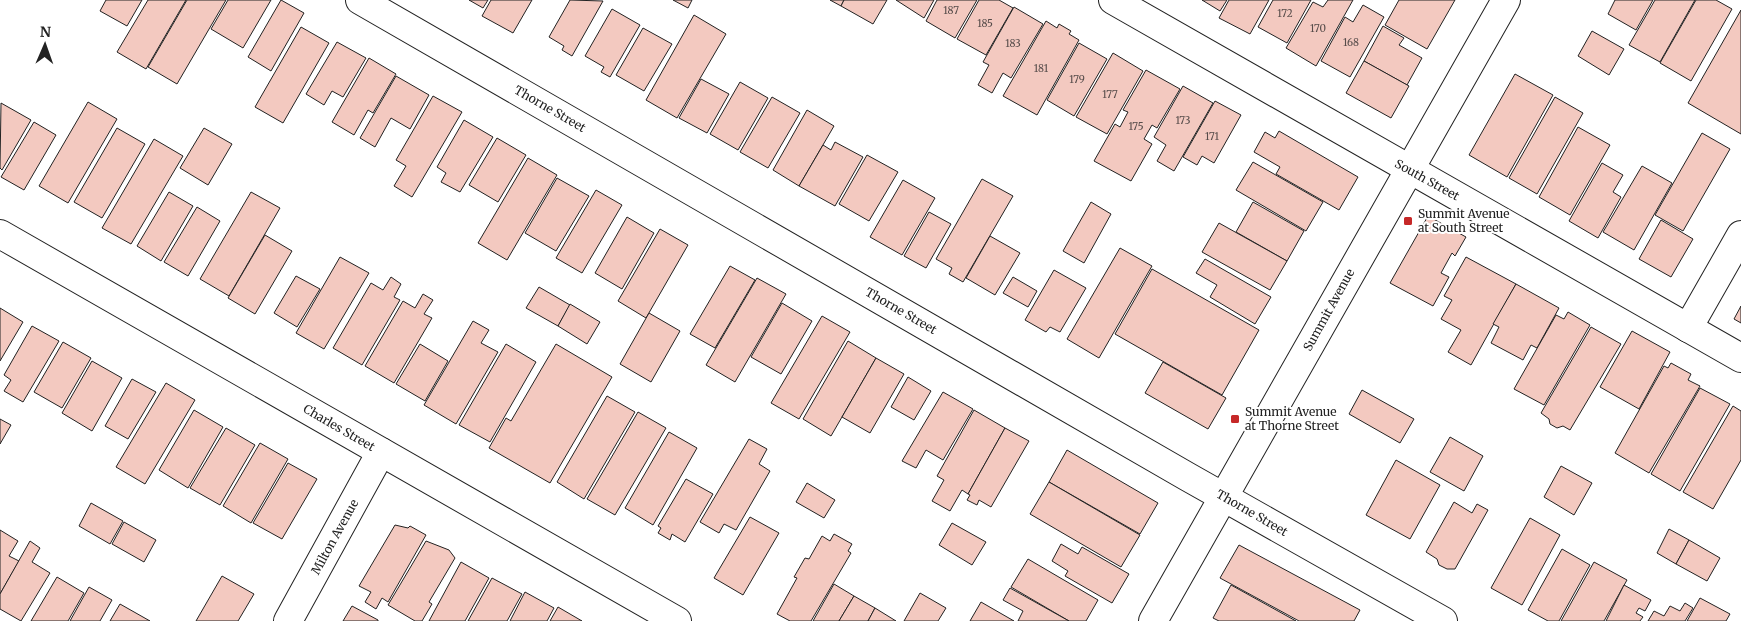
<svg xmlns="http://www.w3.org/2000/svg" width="1741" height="621" viewBox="0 0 1741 621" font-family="Merriweather,serif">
<rect width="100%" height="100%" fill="#fff"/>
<g fill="#f3c9c0" stroke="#222">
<polygon points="106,0 142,0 127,26 100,11"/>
<polygon points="148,0 186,0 146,69 117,52"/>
<polygon points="187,0 226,0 177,84 148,67"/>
<polygon points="228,0 271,0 243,48 211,29"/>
<polygon points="281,0 304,13 271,71 248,57"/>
<polygon points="469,0 488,0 483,8"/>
<polygon points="491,0 532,0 513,33 482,16"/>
<polygon points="570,0 603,1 572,56 562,50 564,46 549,37"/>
<polygon points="673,0 692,0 688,8"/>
<polygon points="830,0 844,0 841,6"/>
<polygon points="844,0 887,0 873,24 841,6"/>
<polygon points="896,0 934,0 924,18"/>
<polygon points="937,0 977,0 955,38 926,21"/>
<polygon points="979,0 999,0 1013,8 986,55 957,39"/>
<polygon points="1202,0 1227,0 1220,11"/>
<polygon points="1229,0 1269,0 1250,34 1219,18"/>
<polygon points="1273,0 1311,0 1287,43 1258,27"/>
<polygon points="1328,0 1353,0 1316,66 1286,48 1313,2 1323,7"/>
<polygon points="1399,0 1455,0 1427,49 1385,25"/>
<polygon points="1615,0 1653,0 1636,30 1608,14"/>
<polygon points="1655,0 1695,0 1660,62 1629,45"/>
<polygon points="1696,0 1716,0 1732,9 1691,81 1660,63"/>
<polygon points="1363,5 1384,17 1350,77 1321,61 1345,17 1353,22"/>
<polygon points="1014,7 1043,24 1011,78 1003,73 992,93 978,85 989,65 983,62"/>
<polygon points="612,9 640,25 610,77 601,72 604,67 585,56"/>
<polygon points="1741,10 1741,134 1688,103"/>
<polygon points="694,15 726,34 677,118 646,100"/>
<polygon points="1046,21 1057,28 1059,24 1071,31 1069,34 1079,40 1037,115 1003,96"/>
<polygon points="1383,26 1404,38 1399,45 1422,58 1407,85 1364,61"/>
<polygon points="301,27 329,43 283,123 255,107"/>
<polygon points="643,28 672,44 644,91 616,75"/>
<polygon points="1592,31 1624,49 1609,75 1578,56"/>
<polygon points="337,42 366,58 343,97 332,91 324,105 306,94"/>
<polygon points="1079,43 1107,59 1074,116 1047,100"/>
<polygon points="1113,53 1143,71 1107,134 1076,117"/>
<polygon points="369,58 396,74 373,113 368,110 354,135 332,122"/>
<polygon points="1364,61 1409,86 1391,118 1346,93"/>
<polygon points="1146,70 1180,89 1157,128 1152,125 1144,139 1152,144 1131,181 1094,161 1115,124 1120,127 1128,112 1123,110"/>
<polygon points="1515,74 1553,95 1507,177 1469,155"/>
<polygon points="396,76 429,95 410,129 391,118 375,147 360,138"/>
<polygon points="701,79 729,94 707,133 679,118"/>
<polygon points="740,82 768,98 738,150 710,134"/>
<polygon points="1183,86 1213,103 1174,171 1157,161 1166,145 1154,137"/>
<polygon points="433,96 462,112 412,197 394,186 406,166 396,160"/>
<polygon points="772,97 800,113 768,168 740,152"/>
<polygon points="1555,97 1583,113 1537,194 1509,178"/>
<polygon points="1215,101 1241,115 1214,163 1202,156 1197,165 1183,157"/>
<polygon points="88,102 117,119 68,203 39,186"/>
<polygon points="1,103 31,120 2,170 0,168"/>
<polygon points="807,110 834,126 799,186 773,170"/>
<polygon points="464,120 493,137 460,192 441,182 446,173 437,167"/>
<polygon points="34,122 56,135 24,190 1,177"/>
<polygon points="1578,127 1610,145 1570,215 1539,197"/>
<polygon points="117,128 145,144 102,218 74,202"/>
<polygon points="204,128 232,144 208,185 180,168"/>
<polygon points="1279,131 1358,177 1339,210 1276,174 1280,167 1254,152 1265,132 1275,138"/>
<polygon points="1702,133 1730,149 1683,231 1655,215"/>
<polygon points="497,138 526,155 498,202 469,185"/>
<polygon points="154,139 183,156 131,244 102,228"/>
<polygon points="835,142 863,157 835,206 799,186 823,145 831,150"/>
<polygon points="867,155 898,172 869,221 839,204"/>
<polygon points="528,158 557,175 507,260 478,243"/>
<polygon points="1253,162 1323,202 1306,231 1236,190"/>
<polygon points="1602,163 1623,175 1613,192 1621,197 1598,238 1569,221"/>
<polygon points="1642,166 1672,183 1634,250 1603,232"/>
<polygon points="557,178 589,196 556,251 525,233"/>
<polygon points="982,179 1013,196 963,282 949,274 952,268 936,259"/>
<polygon points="903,180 935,198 902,255 870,237"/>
<polygon points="596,190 622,205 582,273 556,258"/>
<polygon points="169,192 193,206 161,261 137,246"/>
<polygon points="251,192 280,208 229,296 200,279"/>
<polygon points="1091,202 1111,214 1084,263 1063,251"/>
<polygon points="1253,202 1304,231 1287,261 1236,232"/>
<polygon points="197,207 220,221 188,276 164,262"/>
<polygon points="929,212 951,224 926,268 904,256"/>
<polygon points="1428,216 1466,237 1455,256 1452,253 1441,273 1449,277 1433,306 1390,283"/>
<polygon points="627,217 654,233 622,289 595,273"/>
<polygon points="1661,220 1693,239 1671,277 1639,259"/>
<polygon points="1219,223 1287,261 1270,290 1202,252"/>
<polygon points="660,229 688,245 646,318 618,301"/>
<polygon points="265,235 292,251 255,314 228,298"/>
<polygon points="990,236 1020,253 995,295 966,278"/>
<polygon points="1120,248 1152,266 1099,358 1067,339"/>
<polygon points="340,257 369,273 324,349 296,333"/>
<polygon points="1466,257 1516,284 1471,365 1448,352 1461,330 1441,319 1452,300 1444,296"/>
<polygon points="1205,259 1271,297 1255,324 1210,297 1217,285 1196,273"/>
<polygon points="730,266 755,280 715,348 690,334"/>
<polygon points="1152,269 1259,330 1222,395 1115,334"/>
<polygon points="1054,270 1086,288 1060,332 1050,327 1046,332 1025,320"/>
<polygon points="296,276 320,289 297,327 274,313"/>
<polygon points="391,277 401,284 394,297 400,300 362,365 333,348 371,283 383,290"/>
<polygon points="1013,277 1037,291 1028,307 1003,293"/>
<polygon points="757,278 786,294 735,382 706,365"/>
<polygon points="1516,284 1559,308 1537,348 1531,345 1523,360 1491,343 1499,327 1493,324"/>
<polygon points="539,287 570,305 558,326 526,308"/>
<polygon points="423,294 433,300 424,314 432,318 394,383 365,366 403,301 415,308"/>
<polygon points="782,303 812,321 781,374 751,357"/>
<polygon points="570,304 600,322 587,344 558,326"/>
<polygon points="1741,306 1741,323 1734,319"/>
<polygon points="0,308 23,322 0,361"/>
<polygon points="1568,312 1590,325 1544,405 1514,389 1556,315 1564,319"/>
<polygon points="649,313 680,331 651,382 620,364"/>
<polygon points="822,316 850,332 799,419 771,403"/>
<polygon points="473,321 489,330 481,343 498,352 456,424 424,405"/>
<polygon points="32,326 59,341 23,402 4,391 11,380 4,375"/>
<polygon points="1591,327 1621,344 1570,430 1563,426 1557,428 1550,424 1549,419 1541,413"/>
<polygon points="1632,331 1670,352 1639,409 1600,387"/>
<polygon points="848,341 876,358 831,436 803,419"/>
<polygon points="63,342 91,358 62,408 34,392"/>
<polygon points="420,344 448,361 425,401 396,384"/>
<polygon points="506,344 536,362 490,442 459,425"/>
<polygon points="556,344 612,377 550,483 489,448 506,418 511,421"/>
<polygon points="876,358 904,374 870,433 842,417"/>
<polygon points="92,361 122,378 92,431 62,413"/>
<polygon points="1163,362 1226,398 1208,429 1145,393"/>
<polygon points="1671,363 1691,374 1688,380 1700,386 1649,473 1615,453 1664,366 1668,368"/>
<polygon points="908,377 931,391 914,420 891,407"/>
<polygon points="132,379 156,392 128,439 105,426"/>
<polygon points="166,383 195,400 145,484 116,467"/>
<polygon points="1700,388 1730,404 1680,491 1651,474"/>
<polygon points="1362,390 1414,419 1400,443 1349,414"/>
<polygon points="943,392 973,409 943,460 926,450 916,468 902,461"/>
<polygon points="607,396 635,412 584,499 557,482"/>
<polygon points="1733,406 1741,411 1741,460 1713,509 1683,492"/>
<polygon points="194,410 223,427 188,488 159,470"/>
<polygon points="974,410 1005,428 968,494 962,490 950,511 932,501 944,480 937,476"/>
<polygon points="638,412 666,428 615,515 587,499"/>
<polygon points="0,419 11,425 0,444"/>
<polygon points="226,428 255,445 220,505 190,488"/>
<polygon points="1005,428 1029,441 991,507 979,500 977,505 967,500 970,495 968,494"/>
<polygon points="669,432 697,448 653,525 625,508"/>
<polygon points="1450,437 1483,456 1464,491 1430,472"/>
<polygon points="749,439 767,449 759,464 770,471 736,530 724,524 719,533 700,522"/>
<polygon points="260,443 288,459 251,523 223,506"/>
<polygon points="1067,450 1158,503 1140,534 1049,482"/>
<polygon points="1396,460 1440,485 1410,539 1366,515"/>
<polygon points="288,463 317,479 282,539 253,523"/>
<polygon points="1561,466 1592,483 1574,515 1544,497"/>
<polygon points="686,479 713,494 685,542 672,534 670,540 658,533 661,528 658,526"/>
<polygon points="1049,482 1140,535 1121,567 1030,514"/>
<polygon points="807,483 835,500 824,518 796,502"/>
<polygon points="1454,502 1472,513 1477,504 1488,510 1455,569 1447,569 1439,565 1437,559 1426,552"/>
<polygon points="91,503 123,521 110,544 79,526"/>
<polygon points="750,517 779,533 743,595 714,578"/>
<polygon points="1530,518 1560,535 1522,605 1491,588"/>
<polygon points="124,522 156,540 144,562 112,544"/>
<polygon points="952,523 986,542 972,565 939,545"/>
<polygon points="395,525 408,528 410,526 426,535 388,602 382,598 376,609 365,602 371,592 359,586"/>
<polygon points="1669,529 1689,540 1676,564 1657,553"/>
<polygon points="0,530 18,541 9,556 19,561 0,594"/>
<polygon points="834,534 852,544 848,551 851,553 811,621 790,621 777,614 797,578 794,577 805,558 809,559 822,536 830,541"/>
<polygon points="1689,540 1720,558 1707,581 1676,564"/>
<polygon points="30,541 40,548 32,562 50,573 21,621 0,609 0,594"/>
<polygon points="426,541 449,550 455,558 429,602 432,604 422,621 415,621 388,605"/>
<polygon points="1061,544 1078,554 1082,547 1129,574 1112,603 1065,576 1068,571 1052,561"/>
<polygon points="1239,545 1360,610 1354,621 1299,621 1220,578"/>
<polygon points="1562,549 1590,565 1559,621 1548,621 1528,610"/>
<polygon points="1028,559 1098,600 1086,621 1069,621 1011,587"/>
<polygon points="461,562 489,578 465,621 429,621"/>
<polygon points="1594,562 1627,580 1604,621 1561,621"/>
<polygon points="222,576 254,594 238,621 196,621"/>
<polygon points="57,577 84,593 68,621 31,621"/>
<polygon points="492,578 522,594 507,621 468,621"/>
<polygon points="834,584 854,596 839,621 813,621"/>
<polygon points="1231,585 1296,621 1219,621 1213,618"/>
<polygon points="1624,585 1651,600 1645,611 1639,608 1636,613 1643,617 1640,621 1606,621"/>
<polygon points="89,587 112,600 100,621 70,621"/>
<polygon points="1010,588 1069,621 1018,621 1023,611 1003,600"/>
<polygon points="525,592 554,608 547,621 510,621"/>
<polygon points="920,593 946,608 938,621 904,621"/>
<polygon points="854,596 875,608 868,621 839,621"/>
<polygon points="1700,598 1730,614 1726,621 1687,621"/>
<polygon points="981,602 1014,621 970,621"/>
<polygon points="1685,603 1693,608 1685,621 1648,621 1654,611 1664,616 1670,606 1680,611"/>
<polygon points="120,604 150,621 110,621"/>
<polygon points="352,606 378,620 378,621 343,621"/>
<polygon points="558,607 582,621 550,621"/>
<polygon points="875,608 896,621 868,621"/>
</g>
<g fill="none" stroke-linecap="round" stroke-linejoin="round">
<g stroke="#222" stroke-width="30">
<g id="minor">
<polyline points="360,0 1188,477 1443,621"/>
<polyline points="1113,0 1741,358"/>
<polyline points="0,234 677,621"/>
<polyline points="1688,328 1741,235"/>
<polyline points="288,621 381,452"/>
</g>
</g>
<g stroke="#222" stroke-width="30">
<polyline id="tertiary" points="1153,621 1506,0"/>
</g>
<use href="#minor" stroke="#fff" stroke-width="28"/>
<use href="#tertiary" stroke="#fff" stroke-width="28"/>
</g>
<g fill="#c62828" stroke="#fff" stroke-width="2">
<rect x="1403" y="216" width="10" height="10" rx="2.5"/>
<rect x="1230" y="414" width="10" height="10" rx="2.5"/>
</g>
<g text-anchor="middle" stroke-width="4" stroke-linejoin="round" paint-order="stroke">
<g font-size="10" fill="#564c4a">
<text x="951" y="14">187</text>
<text x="1285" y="17">172</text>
<text x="985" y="27">185</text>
<text x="1318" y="32">170</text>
<text x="1351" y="46">168</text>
<text x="1013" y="47">183</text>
<text x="1041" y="72">181</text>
<text x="1077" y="83">179</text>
<text x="1110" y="98">177</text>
<text x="1183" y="124">173</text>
<text x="1136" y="130">175</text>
<text x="1212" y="140">171</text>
</g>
<g font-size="12" fill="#222" stroke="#fff">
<text transform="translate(550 109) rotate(30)" y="4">Thorne Street</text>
<text transform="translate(1427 180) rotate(29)" y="4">South Street</text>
<text transform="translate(1329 310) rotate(-61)" y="4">Summit Avenue</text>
<text transform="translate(901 311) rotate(30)" y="4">Thorne Street</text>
<text transform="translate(339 428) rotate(30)" y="4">Charles Street</text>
<text transform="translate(1252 513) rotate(30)" y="4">Thorne Street</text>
<text transform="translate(335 537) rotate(-61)" y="4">Milton Avenue</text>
</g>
<g font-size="12" fill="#222" stroke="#fff" text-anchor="start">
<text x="1418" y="218">Summit Avenue<tspan x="1418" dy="14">at South Street</tspan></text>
<text x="1245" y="416">Summit Avenue<tspan x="1245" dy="14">at Thorne Street</tspan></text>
</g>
</g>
<g transform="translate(45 45) rotate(2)" stroke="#ffffff" stroke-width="4" paint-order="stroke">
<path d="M0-4L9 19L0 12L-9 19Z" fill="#222222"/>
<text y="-8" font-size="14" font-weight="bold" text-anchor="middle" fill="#222222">N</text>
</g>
</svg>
